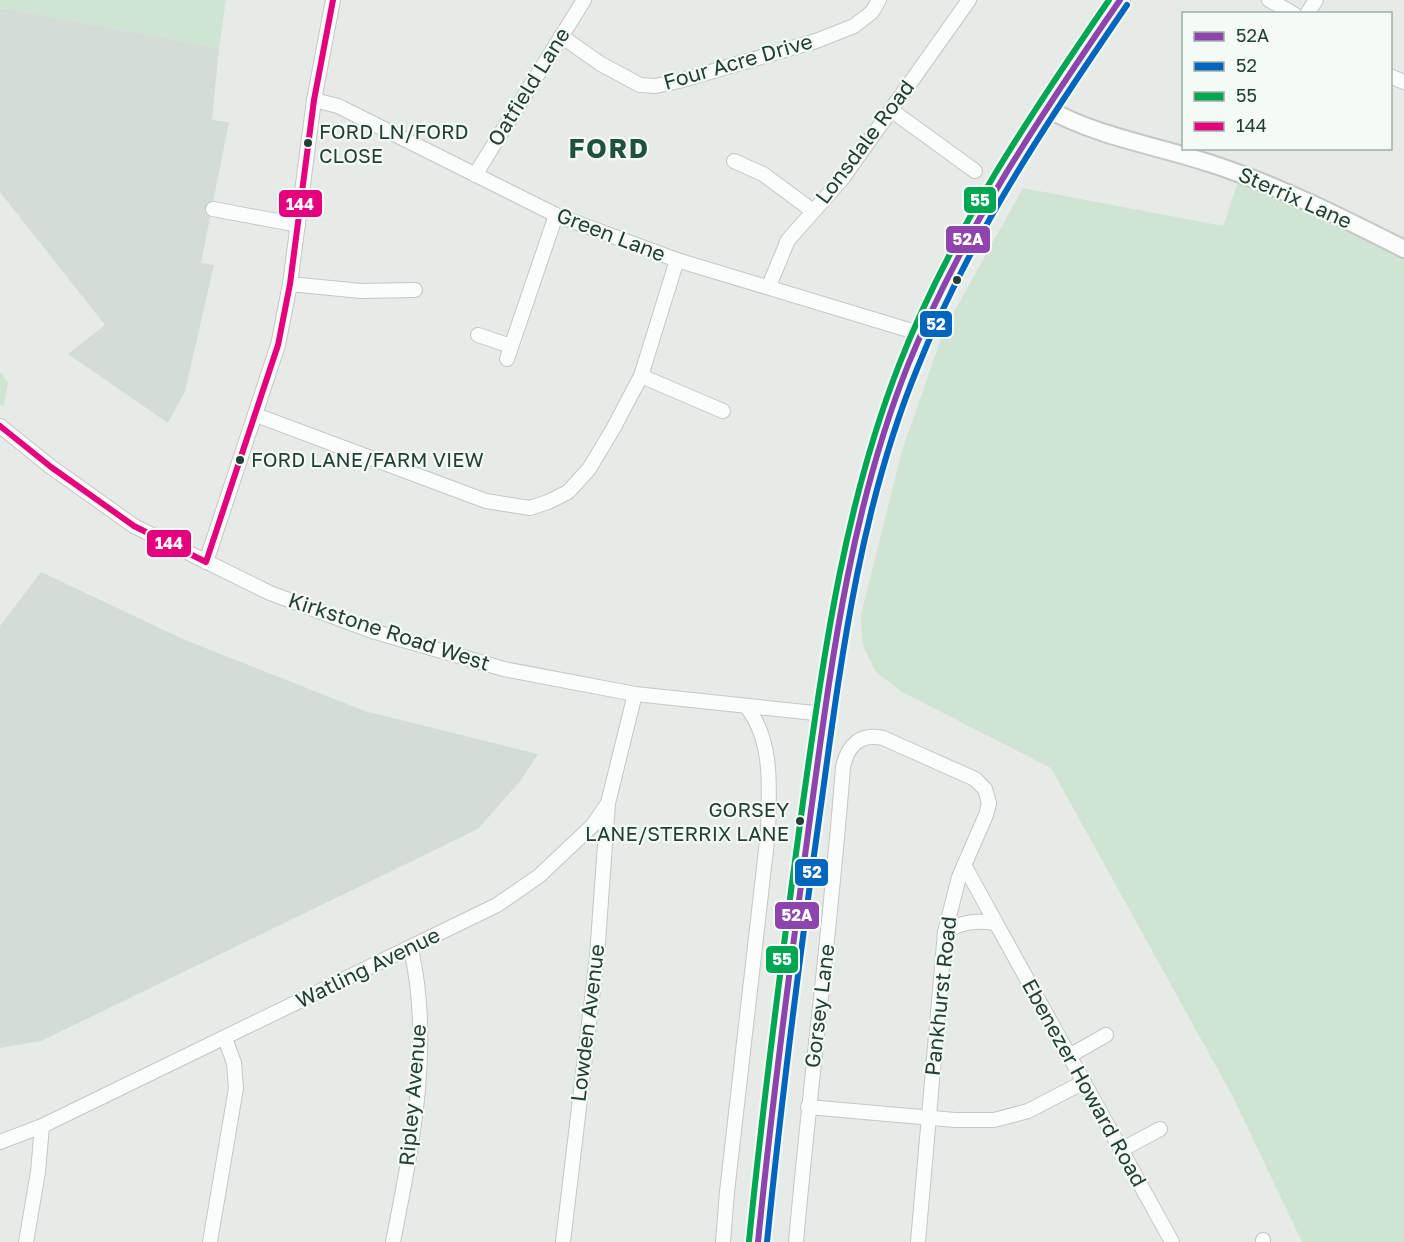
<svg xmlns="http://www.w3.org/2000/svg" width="1404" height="1242" viewBox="0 0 1404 1242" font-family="'Golos Text',sans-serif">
<rect width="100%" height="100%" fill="#e6ebe8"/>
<g fill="#d4dcd7">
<polygon points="2,8 219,48 212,120 229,122 201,263 214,265 185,391 168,423 68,354 105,325 0,192 0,10"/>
<polygon points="41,572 185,640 365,711 538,754 521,780 478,829 41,1041 0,1048 0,626"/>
</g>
<g fill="#cfe4d3">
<polygon points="0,0 226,0 219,48 2,8 0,10"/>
<polygon points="1238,182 1308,211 1404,258 1404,1242 1302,1242 1233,1097 1051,768 902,692 875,671 862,643 861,615 902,451 944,330 1023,188 1223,226"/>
<polygon points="0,372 8,382 4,406 0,405"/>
</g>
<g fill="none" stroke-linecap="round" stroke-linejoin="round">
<g stroke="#c3c8c5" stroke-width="16">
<g id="minor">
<polyline points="1269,0 1294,14"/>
<polyline points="1307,14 1316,0"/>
<polyline points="561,36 601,64 640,85 655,86 679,81 816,41 854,26 872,12 879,0"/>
<polyline points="1390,76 1404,82"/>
<polyline points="314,100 338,106 556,215 677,260 922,334"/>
<polyline points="891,110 975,171"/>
<polyline points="734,161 763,174 813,211"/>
<polyline points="475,175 584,0"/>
<polyline points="213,209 298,225"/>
<polyline points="290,284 361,291 415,290"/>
<polyline points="769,286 788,240 842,179 969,0"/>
<polyline points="478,335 511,346"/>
<polyline points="507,359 556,215"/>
<polyline points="641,376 723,411"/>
<polyline points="256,415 486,501 530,508 548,502 568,492 589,469 613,429 641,376 677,260"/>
<polyline points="0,426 51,467 134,526 270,593 372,631 504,669 635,694 824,714"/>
<polyline points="206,562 278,345 290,284 314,100 333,0"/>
<polyline points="964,865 1172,1242"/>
<path d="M945,932C961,922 976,920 995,923"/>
<polyline points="1069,1056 1106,1035"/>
<polyline points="808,1107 955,1120 994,1120 1028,1111 1084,1082"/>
<polyline points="0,1142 42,1126 497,905 539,876 593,825 608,803 635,694"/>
<polyline points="1121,1150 1160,1129"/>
<polyline points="1263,1240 1263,1242"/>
<polyline points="26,1242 38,1172 42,1126"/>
<polyline points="210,1242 236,1088 234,1063 225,1038"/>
<path d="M393,1242C412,1145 433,1046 411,949"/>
<polyline points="563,1242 597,956 608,803"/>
<path d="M723,1242L727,1192L768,832C769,790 774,741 746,706"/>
<path d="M796,1242C810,1083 831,926 843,767C848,745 860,733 883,738L975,779L985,789L989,803L986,815L959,877L945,932L918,1242"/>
</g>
</g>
<g stroke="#c3c8c5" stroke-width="20">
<path id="tertiary" d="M1048,109C1098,137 1158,146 1212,164C1279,186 1341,217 1404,249"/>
</g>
<g stroke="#c1c9c5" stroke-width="22">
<path id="secondary" d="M758,1242C773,1091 793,940 814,790C823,729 829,667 841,607C859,514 883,421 921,335C973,218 1048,104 1120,0"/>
</g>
<use href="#minor" stroke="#fbfcfc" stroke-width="14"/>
<use href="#tertiary" stroke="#fbfcfc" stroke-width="16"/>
<use href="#secondary" stroke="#fbfcfc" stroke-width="20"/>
<g stroke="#f4faf6" stroke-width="10">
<path id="bus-1" d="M758,1242C773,1093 793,945 813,796C833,650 853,503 908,365C961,234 1040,116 1120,0"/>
</g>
<g stroke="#f4faf6" stroke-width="10">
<path id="bus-2" d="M767,1242C782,1094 801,946 822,798C842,652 861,506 917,369C969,238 1048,120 1127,5"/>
</g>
<g stroke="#f4faf6" stroke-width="10">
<path id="bus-3" d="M749,1241C764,1094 783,948 803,802C824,654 844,506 899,365C950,234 1030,115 1109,0"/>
</g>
<g stroke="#f4faf6" stroke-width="10">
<polyline id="bus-4" points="0,426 51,467 134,526 206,562 278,345 290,284 314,100 333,0"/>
</g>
<use href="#bus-1" stroke="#8e44ad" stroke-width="6"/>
<use href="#bus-2" stroke="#0065bd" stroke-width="6"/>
<use href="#bus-3" stroke="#00a651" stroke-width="6"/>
<use href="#bus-4" stroke="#e5007d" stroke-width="6"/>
</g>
<g fill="#233f33" stroke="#f4faf6" stroke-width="2">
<circle cx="308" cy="143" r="5"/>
<circle cx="957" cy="280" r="5"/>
<circle cx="240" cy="460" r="5"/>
<circle cx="800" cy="821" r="5"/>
</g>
<g text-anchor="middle" stroke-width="4.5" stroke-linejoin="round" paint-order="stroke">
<g font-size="20" fill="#233f33" stroke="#f4faf6" text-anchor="start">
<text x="319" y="139">FORD LN/FORD<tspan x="319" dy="24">CLOSE</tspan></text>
<text x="251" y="467">FORD LANE/FARM VIEW</text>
<text x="789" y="817" text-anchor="end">GORSEY<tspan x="789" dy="24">LANE/STERRIX LANE</tspan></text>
</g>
<g font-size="21" fill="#233f33" stroke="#f4faf6">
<text transform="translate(738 62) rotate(-16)" y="7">Four Acre Drive</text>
<text transform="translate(529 87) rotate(-58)" y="7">Oatfield Lane</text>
<text transform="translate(865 142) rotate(-53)" y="7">Lonsdale Road</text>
<text transform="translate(1295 198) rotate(24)" y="7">Sterrix Lane</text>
<text transform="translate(611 235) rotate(21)" y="7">Green Lane</text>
<text transform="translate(389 632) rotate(18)" y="7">Kirkstone Road West</text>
<text transform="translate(368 968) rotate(-26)" y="7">Watling Avenue</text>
<text transform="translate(941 996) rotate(-84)" y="7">Pankhurst Road</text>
<text transform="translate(820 1006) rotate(-83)" y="7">Gorsey Lane</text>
<text transform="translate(588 1023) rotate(-83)" y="7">Lowden Avenue</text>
<text transform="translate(1084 1083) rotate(61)" y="7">Ebenezer Howard Road</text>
<text transform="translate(413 1095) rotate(-85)" y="7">Ripley Avenue</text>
</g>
<g font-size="27" font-weight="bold" letter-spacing="1.5" fill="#1f513d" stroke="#f4faf6">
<text x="609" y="158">FORD</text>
</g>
</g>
<g stroke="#f4faf6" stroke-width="2">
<rect x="963" y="186" width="34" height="28" rx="6" fill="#00a651"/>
<rect x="278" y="189" width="45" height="29" rx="6" fill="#e5007d"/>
<rect x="945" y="225" width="46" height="29" rx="6" fill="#8e44ad"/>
<rect x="919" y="310" width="34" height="28" rx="6" fill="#0065bd"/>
<rect x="146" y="529" width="46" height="29" rx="6" fill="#e5007d"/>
<rect x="794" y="858" width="35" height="29" rx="6" fill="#0065bd"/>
<rect x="774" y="901" width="46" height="29" rx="6" fill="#8e44ad"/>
<rect x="765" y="945" width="34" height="29" rx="6" fill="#00a651"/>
</g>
<g font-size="16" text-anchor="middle" font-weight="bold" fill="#fff">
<text x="980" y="206">55</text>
<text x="300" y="210">144</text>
<text x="968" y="245">52A</text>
<text x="936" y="330">52</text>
<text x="169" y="549">144</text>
<text x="812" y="878">52</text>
<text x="797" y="921">52A</text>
<text x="782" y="965">55</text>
</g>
<rect x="1182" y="12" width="210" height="138" fill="#f4faf6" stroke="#a0afa8" stroke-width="1.5"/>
<rect x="1194" y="32" width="30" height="9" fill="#8e44ad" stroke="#a0afa8" stroke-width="1.5"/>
<text x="1236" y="42" font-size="18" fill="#233f33">52A</text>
<rect x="1194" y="62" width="30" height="9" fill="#0065bd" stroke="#a0afa8" stroke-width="1.5"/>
<text x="1236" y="72" font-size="18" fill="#233f33">52</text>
<rect x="1194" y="92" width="30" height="9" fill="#00a651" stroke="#a0afa8" stroke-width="1.5"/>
<text x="1236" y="102" font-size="18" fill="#233f33">55</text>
<rect x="1194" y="122" width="30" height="9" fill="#e5007d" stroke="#a0afa8" stroke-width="1.5"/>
<text x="1236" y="132" font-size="18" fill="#233f33">144</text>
</svg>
